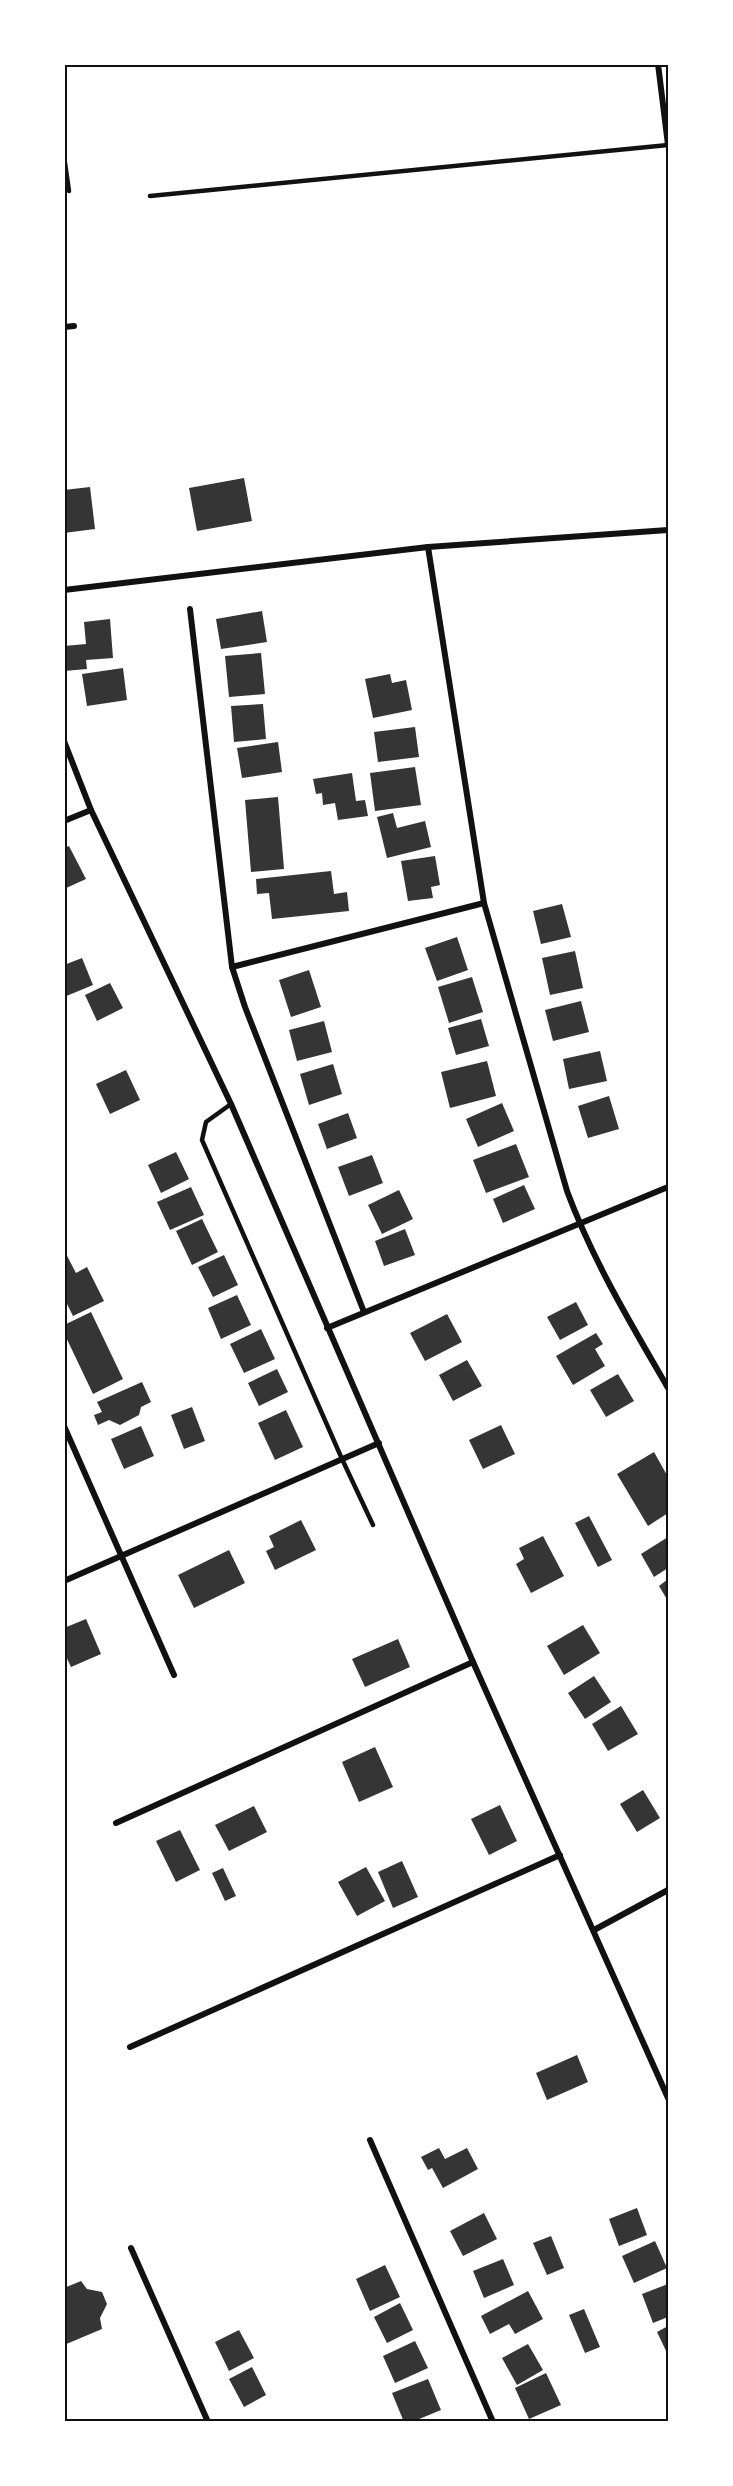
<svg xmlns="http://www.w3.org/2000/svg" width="733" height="2486" viewBox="0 0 733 2486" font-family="Bitter,serif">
<rect width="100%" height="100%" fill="#fff"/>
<g fill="#353535">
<polygon points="244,478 252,521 197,531 189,488"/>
<polygon points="90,487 95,529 64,533 64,490"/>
<polygon points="262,611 267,642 221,649 216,619"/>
<polygon points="110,619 113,658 86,660 87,669 64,671 64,646 86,644 84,622"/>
<polygon points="261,653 265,694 229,697 225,656"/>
<polygon points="123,668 127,700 87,706 82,674"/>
<polygon points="390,674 392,683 406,680 412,710 373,718 365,679"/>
<polygon points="263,704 266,739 234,742 231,706"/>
<polygon points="415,727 419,757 378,762 374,732"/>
<polygon points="278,742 282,772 242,778 237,748"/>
<polygon points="415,767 421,805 375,811 370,773"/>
<polygon points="352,773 356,801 365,800 368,816 338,820 335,803 323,805 322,793 316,794 313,779"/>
<polygon points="278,797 284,869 251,872 245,800"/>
<polygon points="393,813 397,828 425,821 431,847 387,858 377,817"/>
<polygon points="69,846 86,879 64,889 64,848"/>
<polygon points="435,856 440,885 431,887 433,898 408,901 401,861"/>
<polygon points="331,871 334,894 347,892 349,911 272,919 269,893 257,894 256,879"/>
<polygon points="562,904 571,937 541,944 533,911"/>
<polygon points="457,937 468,970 437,981 425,948"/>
<polygon points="575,951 583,988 550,995 542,958"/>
<polygon points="82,958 93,985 64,997 64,965"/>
<polygon points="309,970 321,1007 291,1017 279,980"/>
<polygon points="472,977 483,1012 449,1023 438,987"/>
<polygon points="110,983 123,1008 97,1021 85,995"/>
<polygon points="581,1001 589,1032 553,1041 545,1010"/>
<polygon points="481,1019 489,1046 456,1055 448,1028"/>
<polygon points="324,1021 332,1052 297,1061 289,1030"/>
<polygon points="600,1051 607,1081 569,1089 563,1059"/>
<polygon points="487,1061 496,1096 450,1108 441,1072"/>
<polygon points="333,1064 342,1094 309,1105 300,1074"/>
<polygon points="126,1070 140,1100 110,1114 96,1084"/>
<polygon points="609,1096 619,1129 588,1138 578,1106"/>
<polygon points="502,1103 514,1131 478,1147 466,1119"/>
<polygon points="348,1113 357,1138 327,1149 318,1124"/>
<polygon points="516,1144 529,1177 486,1193 473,1160"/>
<polygon points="176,1152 189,1179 161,1193 148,1165"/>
<polygon points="372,1155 383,1183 349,1196 338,1167"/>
<polygon points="524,1185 535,1209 503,1223 493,1199"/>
<polygon points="191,1187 204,1215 170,1230 157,1202"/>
<polygon points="399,1190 413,1219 382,1234 368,1205"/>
<polygon points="202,1219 218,1252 192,1265 176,1231"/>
<polygon points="405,1229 415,1255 384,1266 375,1241"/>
<polygon points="64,1250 76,1273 87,1267 104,1301 73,1316 64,1298"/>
<polygon points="224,1255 238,1285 213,1297 198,1267"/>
<polygon points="237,1295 251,1325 221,1339 208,1308"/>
<polygon points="576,1302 588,1325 560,1340 547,1317"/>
<polygon points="91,1312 123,1379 93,1394 64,1333 64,1325"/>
<polygon points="447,1314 462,1342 425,1361 410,1333"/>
<polygon points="261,1329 275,1359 244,1373 230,1344"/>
<polygon points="596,1333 603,1344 595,1349 605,1366 573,1385 556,1356"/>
<polygon points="467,1360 482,1386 453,1401 439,1375"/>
<polygon points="277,1369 288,1392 259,1406 248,1383"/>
<polygon points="618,1374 634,1401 606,1417 590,1390"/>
<polygon points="142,1382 151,1402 141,1407 139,1415 120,1425 109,1420 98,1425 94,1415 102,1412 97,1402"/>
<polygon points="192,1407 205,1441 184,1449 171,1415"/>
<polygon points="286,1410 303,1447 275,1460 258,1423"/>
<polygon points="501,1425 515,1454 483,1469 469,1440"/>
<polygon points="141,1426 154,1456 124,1469 111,1439"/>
<polygon points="654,1452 668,1477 668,1513 648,1526 617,1474"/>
<polygon points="589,1516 612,1560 598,1567 575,1523"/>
<polygon points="301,1520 316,1550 275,1570 266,1551 274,1547 269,1536"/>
<polygon points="543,1536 564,1576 531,1593 516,1564 524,1559 519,1548"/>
<polygon points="668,1537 668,1568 654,1577 641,1554"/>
<polygon points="229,1550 245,1583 194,1608 178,1575"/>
<polygon points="668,1579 668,1601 659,1586"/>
<polygon points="86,1619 101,1654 71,1667 64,1652 64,1628"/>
<polygon points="583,1625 600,1653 564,1675 547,1646"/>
<polygon points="398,1639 410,1667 365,1687 352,1659"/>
<polygon points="594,1676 611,1702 585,1719 568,1693"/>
<polygon points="621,1706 638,1734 608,1751 592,1724"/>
<polygon points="375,1747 393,1787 359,1802 342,1762"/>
<polygon points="643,1790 660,1818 637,1832 620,1804"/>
<polygon points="500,1805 517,1841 489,1855 471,1819"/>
<polygon points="254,1806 267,1832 229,1851 215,1825"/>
<polygon points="180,1830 200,1870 176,1882 156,1841"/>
<polygon points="402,1861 418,1897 393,1908 378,1872"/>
<polygon points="366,1867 385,1901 357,1916 338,1882"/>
<polygon points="223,1868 236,1896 225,1901 212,1873"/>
<polygon points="577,2055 588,2082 547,2100 536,2073"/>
<polygon points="439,2148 445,2159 467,2148 478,2169 443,2188 432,2168 428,2170 421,2157"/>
<polygon points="637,2208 647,2235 619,2246 609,2219"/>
<polygon points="484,2213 497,2239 463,2256 450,2231"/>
<polygon points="551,2236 564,2268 547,2275 533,2243"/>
<polygon points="655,2241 667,2268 634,2283 622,2256"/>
<polygon points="503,2259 514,2285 484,2298 473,2271"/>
<polygon points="385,2265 400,2297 370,2311 356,2279"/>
<polygon points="81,2281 87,2289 102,2292 107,2304 100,2318 102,2329 64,2345 64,2288"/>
<polygon points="668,2284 668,2317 653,2323 642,2294"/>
<polygon points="528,2291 543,2319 515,2334 509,2324 490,2334 481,2316"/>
<polygon points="400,2303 413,2330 387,2343 374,2317"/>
<polygon points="584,2309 600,2347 585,2353 569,2315"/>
<polygon points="668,2326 668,2355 657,2332"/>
<polygon points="239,2330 254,2358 229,2371 215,2342"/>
<polygon points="415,2341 428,2368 395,2383 383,2356"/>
<polygon points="528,2344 543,2370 517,2385 502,2358"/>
<polygon points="252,2367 266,2395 244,2407 229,2379"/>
<polygon points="546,2373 561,2405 529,2419 515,2388"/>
<polygon points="428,2379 441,2410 412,2422 404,2422 392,2393"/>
</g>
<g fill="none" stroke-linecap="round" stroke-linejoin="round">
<g stroke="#111" stroke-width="4.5">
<polyline points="64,156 69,191"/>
<polyline points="150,196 668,145"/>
<polyline points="231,1104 206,1122 202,1140 342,1459 373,1525"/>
</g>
<g stroke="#111" stroke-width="6">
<polyline points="658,64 668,145"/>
<polyline points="64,327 74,326"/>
<path d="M428,547L484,903L567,1191C593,1261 631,1324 668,1388"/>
<polyline points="64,590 428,547 668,530"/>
<polyline points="190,609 232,967 245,1007 364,1312"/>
<polyline points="64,741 91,810 231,1104 473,1662 668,2098"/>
<polyline points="64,821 91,810"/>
<polyline points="232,967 484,903"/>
<polyline points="327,1328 668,1187"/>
<polyline points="64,1426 174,1675"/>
<polyline points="64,1581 379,1443"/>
<polyline points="116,1823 473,1662"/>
<polyline points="594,1930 668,1890"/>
<polyline points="130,2047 560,1855"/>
<polyline points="370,2140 493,2422"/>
<polyline points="131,2248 208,2422"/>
</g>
</g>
<rect width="733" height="2486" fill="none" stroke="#ffffff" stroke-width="132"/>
<rect x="66" y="66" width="601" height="2354" fill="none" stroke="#111" stroke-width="2"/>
</svg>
